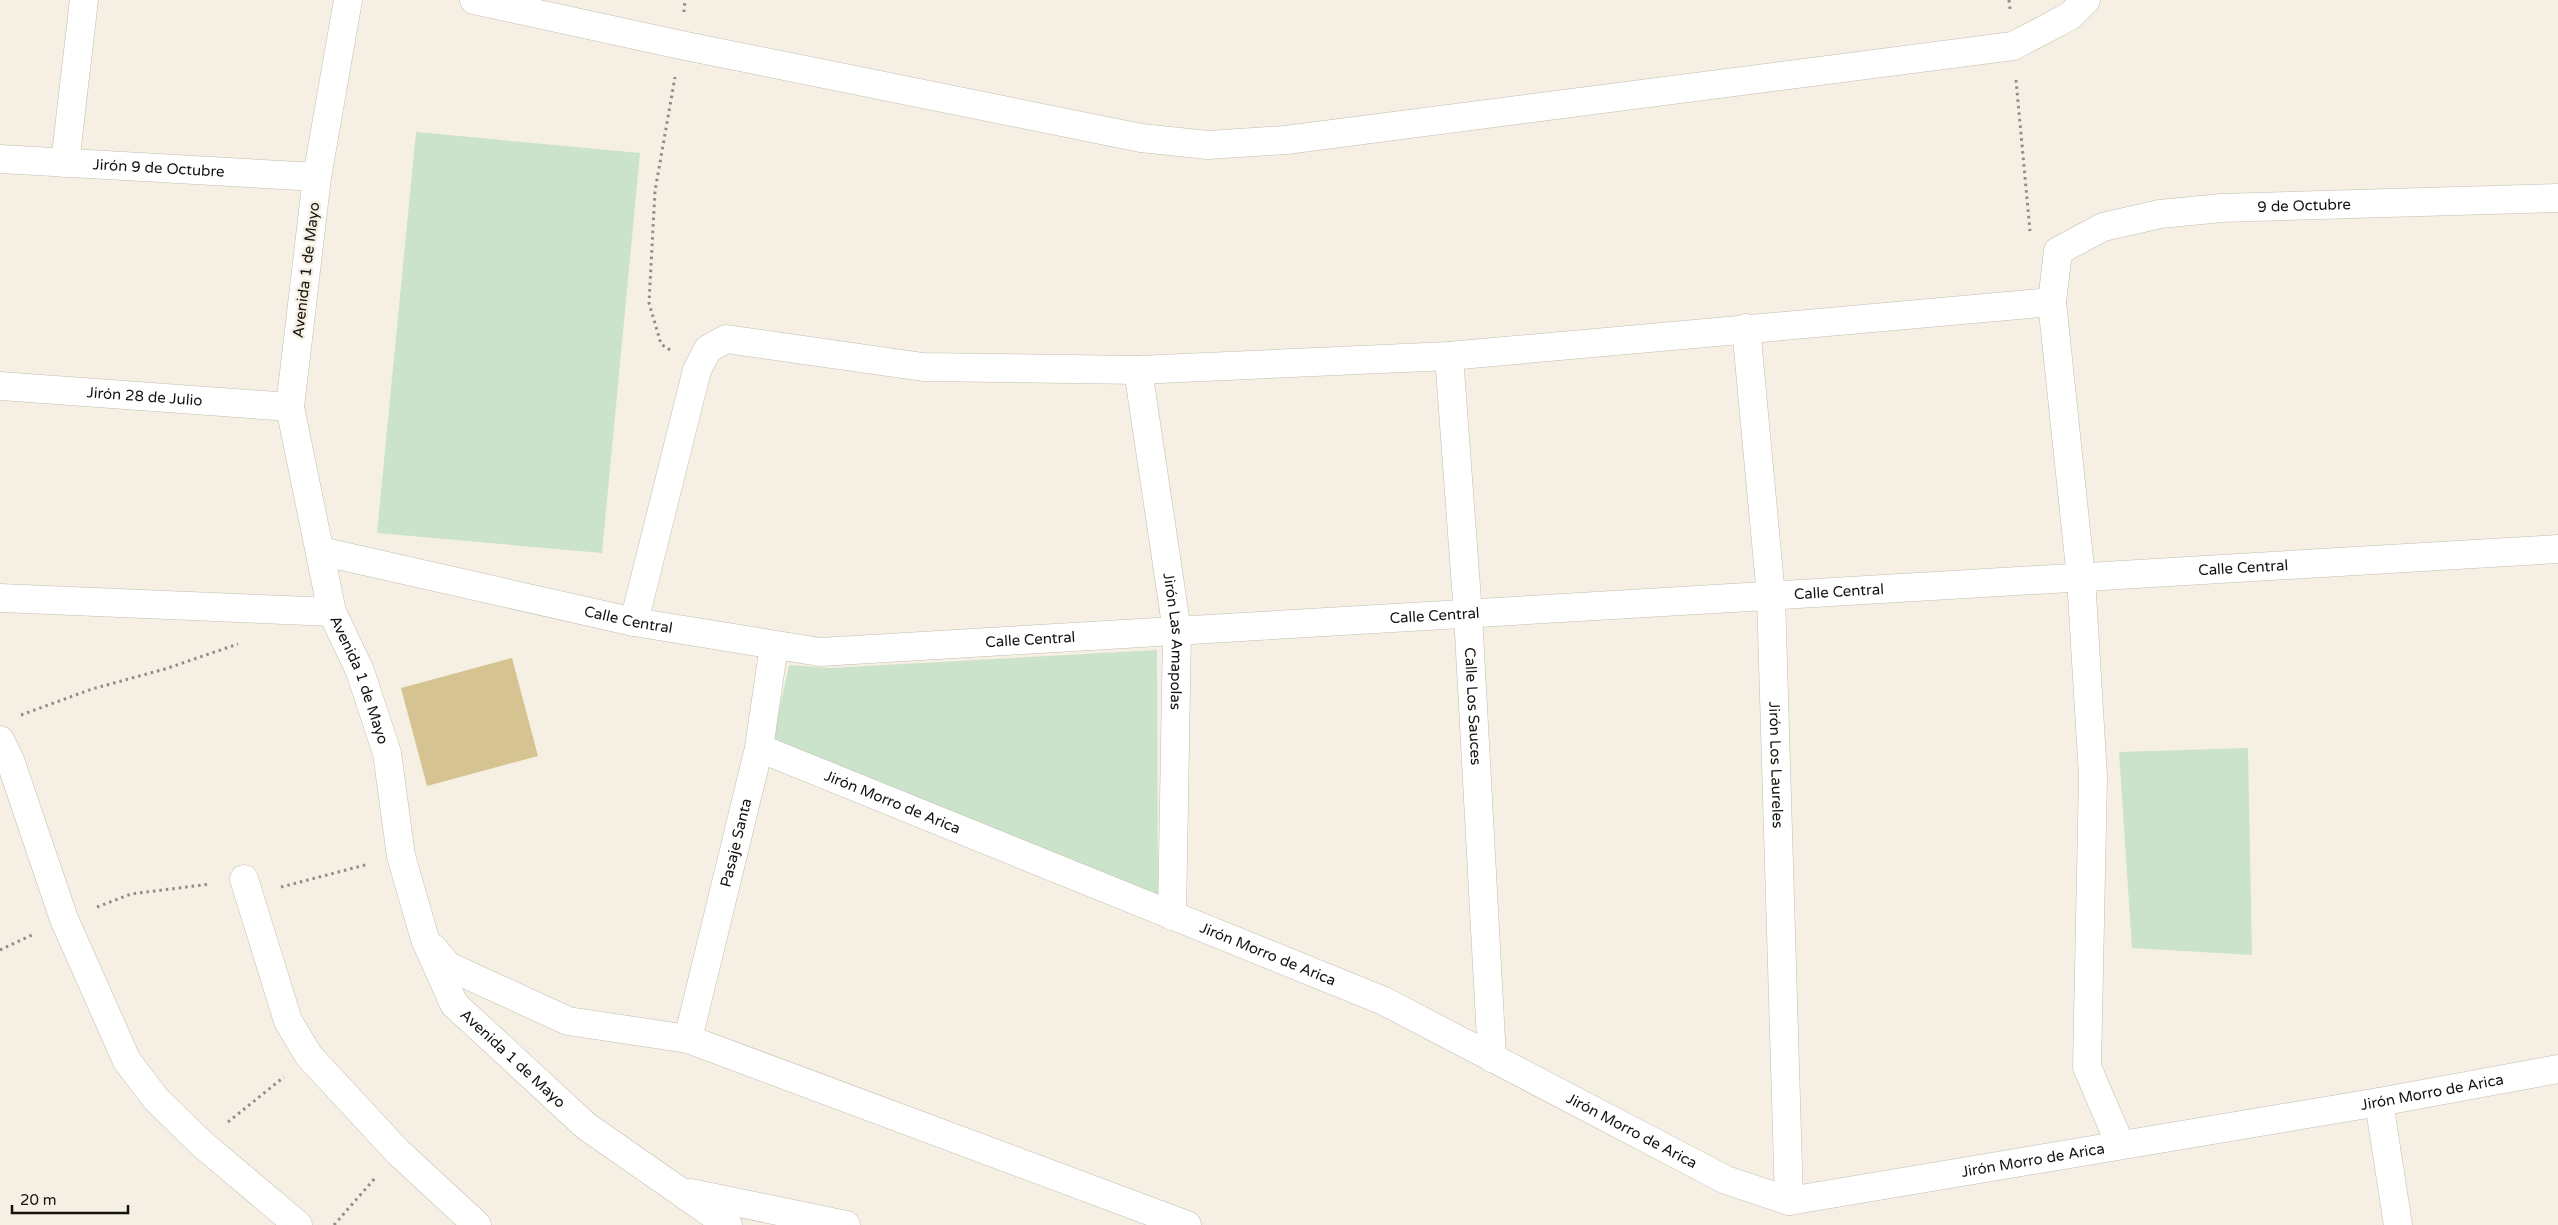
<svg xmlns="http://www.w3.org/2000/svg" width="2558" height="1225" viewBox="0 0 2558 1225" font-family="'Varela Round',sans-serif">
<rect width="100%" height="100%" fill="#f5f0e3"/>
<g fill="#cae3ca">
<polygon points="416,132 640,153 602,553 377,533"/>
<polygon points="1157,650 1158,895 773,739 789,665 830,668"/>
<polygon points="2248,748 2252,955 2132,948 2119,752"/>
</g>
<polygon fill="#d5c392" points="512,658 538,756 427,786 401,688"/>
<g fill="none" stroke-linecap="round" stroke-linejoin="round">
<g stroke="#c1bdaf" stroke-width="29">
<g id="minor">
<path id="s1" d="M348,0L317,177L290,407L332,612L360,671L387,753L401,856L425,939L454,1004L586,1126L728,1225"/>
<polyline points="474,0 681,45 1141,138 1208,145 1286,140 2013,46 2070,16 2086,0"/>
<path id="s2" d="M0,159L317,177"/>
<polyline points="65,163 84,0"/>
<path id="s3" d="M1746,328L1771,596L1789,1201"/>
<path id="s4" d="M1449,356L1468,614L1492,1058"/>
<path id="s5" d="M1138,370L1177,631L1172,916"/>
<path id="s6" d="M0,386L290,407"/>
<polyline points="0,598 332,612"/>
<polyline points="634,622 697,370 708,349 726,339 923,367 1138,370 1449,356 2052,302"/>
<polyline points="0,740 10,760 64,919 127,1061 156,1099 201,1143 298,1225"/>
<path id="s7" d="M759,748L1384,1001L1726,1180L1789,1201L2379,1102L2558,1069"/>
<polyline points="244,879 288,1021 309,1056 398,1152 477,1225"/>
<polyline points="433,948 448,966 568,1021 688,1039 1187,1225"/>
<path id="s8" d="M688,1039L759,748L774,645"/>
<polyline points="2379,1102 2398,1225"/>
<path id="s9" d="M2120,1144L2087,1067L2093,776L2081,578L2052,302L2058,251L2103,227L2160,214L2222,208L2558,198"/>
<polyline points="691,1193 846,1225"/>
</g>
</g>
<g stroke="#c1bdaf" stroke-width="29">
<g id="tertiary">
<path id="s10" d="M320,551L634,622L820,652L2558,549"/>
</g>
</g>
<g stroke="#918d84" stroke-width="3" stroke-dasharray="2.5 4" stroke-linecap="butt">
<polyline points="2009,0 2010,9"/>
<polyline points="684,12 685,0"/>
<polyline points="2016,80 2030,231"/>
<polyline points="670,350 661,344 649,303 655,191 675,77"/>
<polyline points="21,715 92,689 165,669 238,644"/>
<polyline points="281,887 369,864"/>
<polyline points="97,907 131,894 210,884"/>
<polyline points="0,950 34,934"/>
<polyline points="228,1122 284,1077"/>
<polyline points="334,1225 376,1177"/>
</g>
<use href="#minor" stroke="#fff" stroke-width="28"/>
<use href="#tertiary" stroke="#fff" stroke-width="28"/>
</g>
<g text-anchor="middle" stroke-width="5" stroke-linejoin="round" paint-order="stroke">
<g font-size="15" fill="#14120e" stroke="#f5f0e3">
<text dy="5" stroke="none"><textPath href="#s2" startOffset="159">Jirón 9 de Octubre</textPath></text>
<text dy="5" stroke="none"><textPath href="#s9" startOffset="1156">9 de Octubre</textPath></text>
<text transform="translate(306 270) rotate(-83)" y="5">Avenida 1 de Mayo</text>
<text dy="5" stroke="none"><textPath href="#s6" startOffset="145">Jirón 28 de Julio</textPath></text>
<text dy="5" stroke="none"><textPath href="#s10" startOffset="1936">Calle Central</textPath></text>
<text dy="5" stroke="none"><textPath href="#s10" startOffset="1531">Calle Central</textPath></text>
<text dy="5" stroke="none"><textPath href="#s10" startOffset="1126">Calle Central</textPath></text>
<text dy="5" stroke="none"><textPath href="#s10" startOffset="316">Calle Central</textPath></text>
<text dy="5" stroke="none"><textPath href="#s10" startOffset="721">Calle Central</textPath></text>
<text dy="5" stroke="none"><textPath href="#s5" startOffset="274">Jirón Las Amapolas</textPath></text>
<text dy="5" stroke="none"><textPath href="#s1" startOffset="694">Avenida 1 de Mayo</textPath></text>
<text dy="5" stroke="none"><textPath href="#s4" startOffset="351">Calle Los Sauces</textPath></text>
<text dy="5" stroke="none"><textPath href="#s3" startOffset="438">Jirón Los Laureles</textPath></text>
<text dy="5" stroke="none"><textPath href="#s7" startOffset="144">Jirón Morro de Arica</textPath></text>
<text dy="5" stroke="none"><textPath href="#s8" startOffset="202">Pasaje Santa</textPath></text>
<text dy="5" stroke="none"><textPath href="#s7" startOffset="549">Jirón Morro de Arica</textPath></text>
<text dy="5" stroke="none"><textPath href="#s1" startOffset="1114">Avenida 1 de Mayo</textPath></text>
<text dy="5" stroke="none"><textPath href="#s7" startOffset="1779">Jirón Morro de Arica</textPath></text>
<text dy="5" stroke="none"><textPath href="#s7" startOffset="954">Jirón Morro de Arica</textPath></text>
<text dy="5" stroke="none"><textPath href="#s7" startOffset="1374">Jirón Morro de Arica</textPath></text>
</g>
</g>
<path d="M12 1205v8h116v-8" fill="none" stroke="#14120e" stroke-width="2.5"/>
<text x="20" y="1205" font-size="15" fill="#14120e" stroke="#f5f0e3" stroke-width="4" paint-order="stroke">20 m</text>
</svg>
